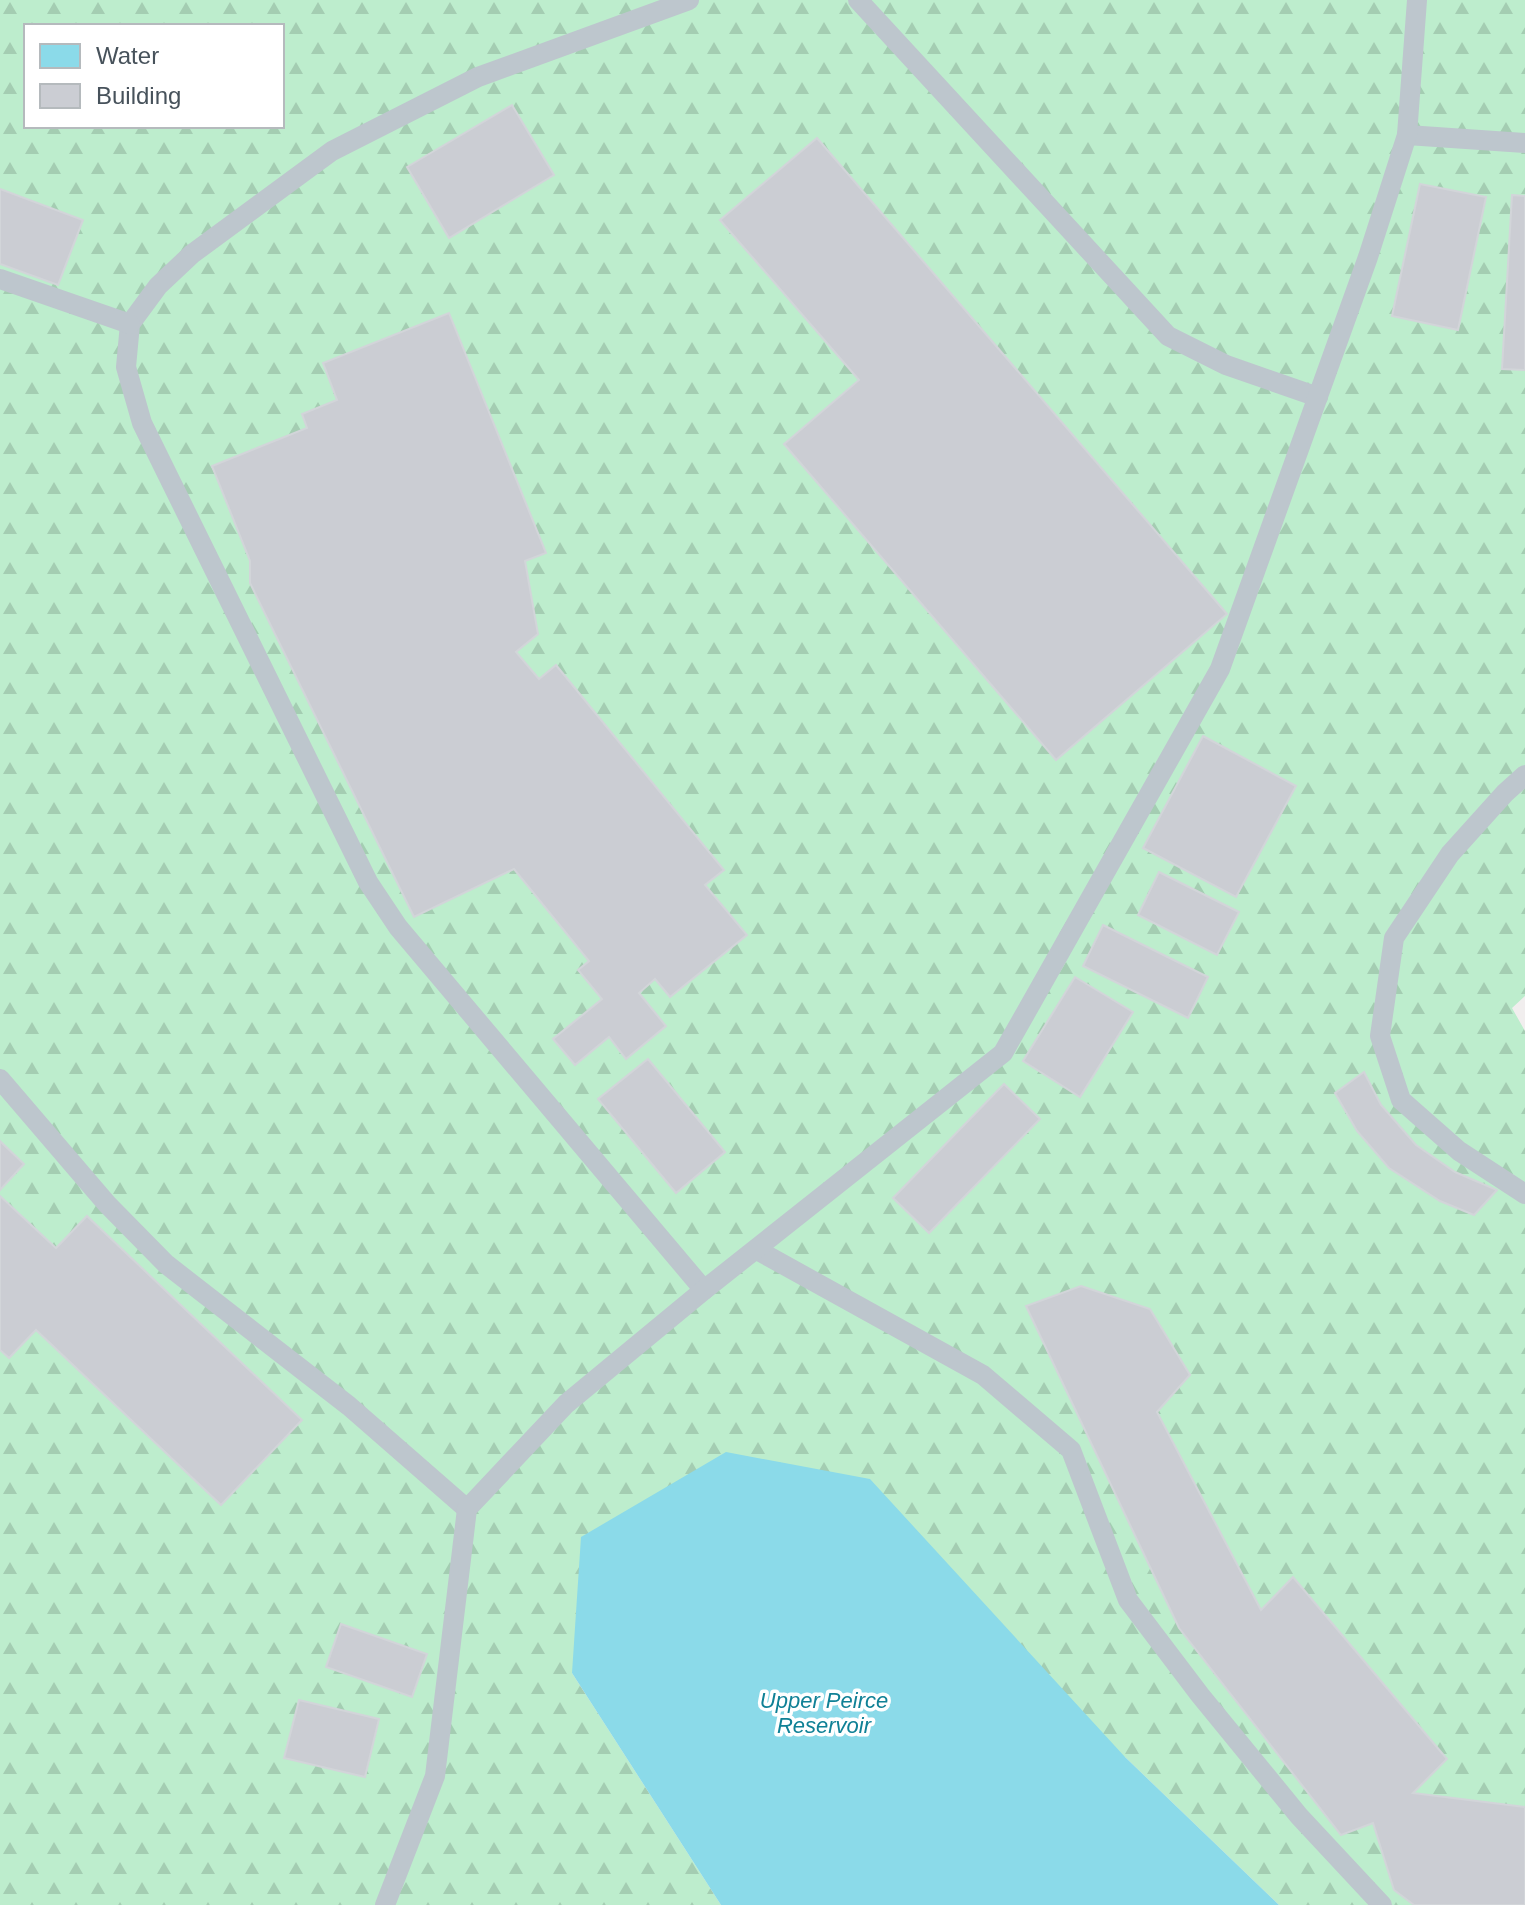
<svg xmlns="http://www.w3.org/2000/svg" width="1525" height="1905" viewBox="0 0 1525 1905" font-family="Arial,sans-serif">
<defs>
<pattern id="forest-firs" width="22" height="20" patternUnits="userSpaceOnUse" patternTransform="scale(2)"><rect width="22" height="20" fill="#bdedcd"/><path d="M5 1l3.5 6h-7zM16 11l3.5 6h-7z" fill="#a4cdb2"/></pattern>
</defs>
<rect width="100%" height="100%" fill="#f1eeee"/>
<path fill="url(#forest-firs)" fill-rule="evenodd" d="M0,0H1525V996L1512,1008L1525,1031V1905H1279L1125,1757L572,1673L721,1905H0ZM26,26H282V126H26Z"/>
<polygon fill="#8bdae9" points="726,1452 870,1479 1125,1757 1279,1905 721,1905 572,1673 581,1537"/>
<g fill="#cbcdd3" stroke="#d2d5d9" stroke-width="2">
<polygon points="512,105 554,175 449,238 407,167"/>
<polygon points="817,138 1227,614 1056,760 784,444 859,380 720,220"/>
<polygon points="1420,184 1486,197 1458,330 1392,316"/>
<polygon points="0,189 83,220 58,285 0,264"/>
<polygon points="1512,195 1525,196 1525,370 1502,369"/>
<polygon points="449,313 546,553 525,561 538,634 516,652 539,679 556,665 724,870 705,885 747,935 670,997 655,979 639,993 666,1026 626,1059 609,1037 575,1065 553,1039 602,999 578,970 589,961 514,869 414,917 250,583 250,561 212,466 307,428 302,414 337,400 323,363"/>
<polygon points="1203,736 1296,786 1236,897 1143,848"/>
<polygon points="1159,872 1239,912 1217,955 1138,915"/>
<polygon points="1103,925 1208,977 1188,1018 1083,966"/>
<polygon points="1075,977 1133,1012 1080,1097 1023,1061"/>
<polygon points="648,1059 725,1152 676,1193 598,1099"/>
<polygon points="1364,1072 1381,1105 1416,1145 1455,1172 1497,1190 1474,1215 1440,1201 1389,1168 1357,1131 1335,1093"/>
<polygon points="1004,1084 1040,1119 929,1233 893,1198"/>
<polygon points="0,1141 24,1164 0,1190"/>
<polygon points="0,1196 56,1248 87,1216 302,1420 221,1505 36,1330 9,1358 0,1350"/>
<polygon points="1081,1286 1150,1309 1190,1375 1157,1412 1261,1610 1293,1577 1447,1759 1413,1793 1525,1807 1525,1905 1414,1905 1394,1890 1373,1823 1341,1835 1179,1628 1026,1306"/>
<polygon points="341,1624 427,1654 412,1697 326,1667"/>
<polygon points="299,1700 379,1719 365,1777 284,1758"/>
</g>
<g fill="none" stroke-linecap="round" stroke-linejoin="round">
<g stroke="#bdc6cd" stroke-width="20">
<polyline points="689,0 478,77 332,151 192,254 158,286 130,324 126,367 142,423 368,882 398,927 704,1290"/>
<polyline points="858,0 1168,336 1226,365 1318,397"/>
<polyline points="1407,135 1525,143"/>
<polyline points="0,279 130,324"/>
<polyline points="1525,775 1505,793 1450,854 1394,938 1380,1036 1401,1100 1459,1151 1525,1194"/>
<polyline points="0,1079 107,1204 166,1264 349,1406 467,1509"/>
<polyline points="757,1250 983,1375 1071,1450 1128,1600 1200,1695 1299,1816 1382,1905"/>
<polyline points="385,1905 435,1776 467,1509 566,1404 704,1290 1003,1053 1220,669 1368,257 1407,135 1417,0"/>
</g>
</g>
<g text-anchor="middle" stroke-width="7" stroke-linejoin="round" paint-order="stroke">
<g font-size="22" font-style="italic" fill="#108196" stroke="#fff">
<text x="824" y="1708">Upper Peirce<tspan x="824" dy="25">Reservoir</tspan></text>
</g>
</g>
<rect x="24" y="24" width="260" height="104" fill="#ffffff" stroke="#b5babd" stroke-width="2"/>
<rect x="40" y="44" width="40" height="24" fill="#8bdae9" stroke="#b5babd" stroke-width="2"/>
<text x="96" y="64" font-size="24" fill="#47525b">Water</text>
<rect x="40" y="84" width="40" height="24" fill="#cbcdd3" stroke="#b5babd" stroke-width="2"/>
<text x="96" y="104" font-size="24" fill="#47525b">Building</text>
</svg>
